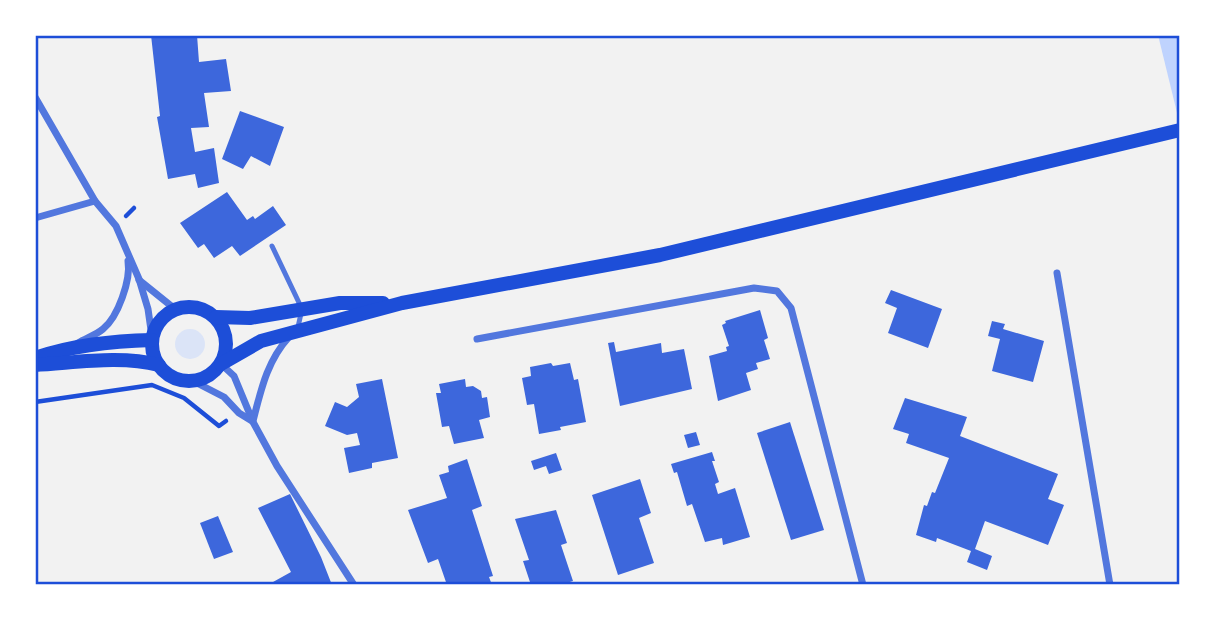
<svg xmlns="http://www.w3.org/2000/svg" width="1215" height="620" viewBox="0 0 1215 620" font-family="'Times New Roman',serif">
<rect width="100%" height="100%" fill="#f2f2f2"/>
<circle fill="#dbe4f7" cx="190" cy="344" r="15"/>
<polygon fill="#bfd3fe" points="1158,35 1180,35 1180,125"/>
<g fill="#3d67dc">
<polygon points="151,35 197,35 199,62 226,59 231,91 204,93 209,127 191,128 195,152 214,148 219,183 198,188 195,174 168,179 157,117 160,116"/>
<polygon points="240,111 284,127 270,166 251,156 243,169 222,159"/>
<polygon points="227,192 247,220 253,216 255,219 273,206 286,225 240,256 232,246 214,258 204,244 198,248 180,223"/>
<polygon points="891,290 942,309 928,348 888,333 897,308 885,303"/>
<polygon points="760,310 768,338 764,340 770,359 756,363 758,369 746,373 751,390 718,401 709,356 727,351 726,347 729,346 722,325 726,323 725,321"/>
<polygon points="992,321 1005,324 1003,329 1044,341 1033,382 992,371 1000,339 988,336"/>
<polygon points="614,342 616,352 661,343 662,353 684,349 692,389 620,406 608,343"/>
<polygon points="551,363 553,366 570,363 574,380 578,379 586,422 560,427 561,430 539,434 534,404 527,405 522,378 531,376 530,367"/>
<polygon points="382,379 398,458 372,463 372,468 349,473 344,448 360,445 357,433 347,435 325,426 335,402 347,407 359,397 356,384"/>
<polygon points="465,379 466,387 473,386 481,391 482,398 487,397 490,417 479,420 484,438 454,444 449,426 442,427 436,393 441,393 439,384"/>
<polygon points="905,398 967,417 960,436 1058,474 1048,499 1064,505 1048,545 985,521 975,549 992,556 987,570 967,562 971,551 937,538 936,542 916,535 924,505 927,506 932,492 935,493 949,458 906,443 909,434 893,429"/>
<polygon points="790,422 824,530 791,540 757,433"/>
<polygon points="696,432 700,445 688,448 684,435"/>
<polygon points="712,452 715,461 712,461 719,482 715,484 718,494 735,488 750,537 723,545 722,538 705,542 692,504 687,506 677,472 674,473 671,464"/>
<polygon points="556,453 562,470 549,474 546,466 534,470 531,461"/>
<polygon points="467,459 482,506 472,510 493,576 489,577 492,585 447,585 438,559 428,563 408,510 447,498 439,475 449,472 448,466"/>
<polygon points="640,479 651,513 639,518 654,563 618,575 592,495"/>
<polygon points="290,494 321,557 332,585 275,585 273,582 291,572 258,508"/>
<polygon points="556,510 567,543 561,545 573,581 560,585 531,585 523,561 529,560 515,519"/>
<polygon points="218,516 233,552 214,559 200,523"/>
</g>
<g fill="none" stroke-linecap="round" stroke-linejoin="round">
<g stroke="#1d4ed8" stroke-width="4.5">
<polyline points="126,216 134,208"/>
<polyline points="35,402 152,385 184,398 219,426 226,421"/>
</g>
<polyline stroke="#5277de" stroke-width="5" points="272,246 302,309 298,327"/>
<g stroke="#5277de" stroke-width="7">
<polyline points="35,97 95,201 116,226 139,279 148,309 152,337"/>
<polyline points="35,218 95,201"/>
<polyline points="1057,273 1110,585"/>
<polyline points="139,280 175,309"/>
<polyline points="477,339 754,288 777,291 791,308 863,585"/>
<path d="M78,343C86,338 96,335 103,329C118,317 131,280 128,261"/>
<polyline points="221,364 234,376 253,422 277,466 354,585"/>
<polyline points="193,381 224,397 239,413 252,421"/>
<path d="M253,421C261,390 267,361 289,337"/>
</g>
<g stroke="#1d4ed8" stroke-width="14">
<circle cx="189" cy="344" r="37"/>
<polyline points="216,317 250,318 340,303 383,303"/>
<path d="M35,358C74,345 111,341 152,340"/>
<polyline points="221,364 261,341 402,303 660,255 1180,130"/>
<path d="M35,365C75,363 120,355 159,365"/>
</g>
</g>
<rect width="1215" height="620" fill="none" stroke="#ffffff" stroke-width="74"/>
<rect x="37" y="37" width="1141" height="546" fill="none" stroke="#1d4ed8" stroke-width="2.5"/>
</svg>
